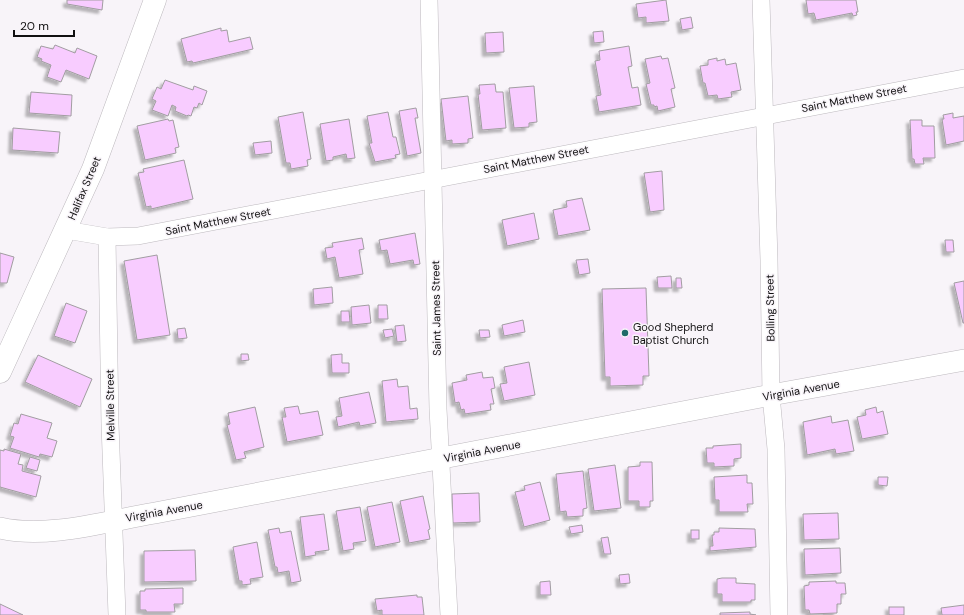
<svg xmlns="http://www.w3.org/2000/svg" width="964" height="615" viewBox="0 0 964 615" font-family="'DM Sans',sans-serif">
<defs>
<filter id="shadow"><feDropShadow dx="-3.5" dy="3.5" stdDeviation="1" flood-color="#0004"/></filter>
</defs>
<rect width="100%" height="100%" fill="#f8f4f9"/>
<g fill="#f8ccff" stroke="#a19da1" filter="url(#shadow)">
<polygon points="67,0 103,0 102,10 67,4"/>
<polygon points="666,0 669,21 646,23 646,17 638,18 636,4"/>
<polygon points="806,0 856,0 858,12 856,12 857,15 853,16 852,13 816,20 814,13 808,14"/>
<polygon points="691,17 693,28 682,30 680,19"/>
<polygon points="221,28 221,31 227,30 229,42 250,37 253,49 193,63 192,61 187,62 181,39"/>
<polygon points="603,31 604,42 594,43 593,32"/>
<polygon points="503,32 504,52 486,53 485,33"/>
<polygon points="55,45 75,53 77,48 97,56 89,79 66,70 61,82 47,77 51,65 41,61 42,59 37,57 41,46 53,49"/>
<polygon points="629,46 632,66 628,67 632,88 638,87 641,105 599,112 596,96 601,95 595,61 600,60 599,51"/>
<polygon points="661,56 662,59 668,58 675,88 671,89 675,107 658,111 657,106 654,107 654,105 651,105 646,84 650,83 645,59"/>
<polygon points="717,58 717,61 725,59 726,65 736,63 741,90 731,92 732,97 718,99 717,95 708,96 705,83 703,83 700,66 708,65 708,60"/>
<polygon points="165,80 193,90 194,86 207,91 202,105 199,103 197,108 194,107 191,116 188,115 187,116 175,111 176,107 172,105 168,116 152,110 156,101 152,99 157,87 161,89"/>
<polygon points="495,84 496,92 503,92 506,128 482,130 478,94 480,94 479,85"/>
<polygon points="534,86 537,122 529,123 529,127 514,128 509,88"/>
<polygon points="31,92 72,95 71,116 29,113"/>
<polygon points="468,96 473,138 468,139 468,143 452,144 452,140 446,141 441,99"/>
<polygon points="416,108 418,118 415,118 421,153 407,156 399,111"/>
<polygon points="303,112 311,159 307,160 308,166 291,169 290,163 286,163 278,117"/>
<polygon points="388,112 393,137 396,137 400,154 395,155 396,158 375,162 369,143 372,143 367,116"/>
<polygon points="953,113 953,118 964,116 964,141 946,145 942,119 944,119 943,115"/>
<polygon points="168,119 169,121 173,120 179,147 175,148 176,153 145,160 137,126"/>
<polygon points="349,119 355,158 347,159 346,154 333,157 333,160 326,161 320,124"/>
<polygon points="910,120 922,120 922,126 934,126 935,158 923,158 924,164 915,164 914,159 912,159"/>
<polygon points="13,128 60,132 58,153 12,150"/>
<polygon points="271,141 272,153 255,155 253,143"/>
<polygon points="184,160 193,199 151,209 151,206 146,207 138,173 144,172 143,169"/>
<polygon points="662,171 664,210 650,212 644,173"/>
<polygon points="582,198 590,230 558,236 553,210 567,207 566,201"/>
<polygon points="534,213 539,239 507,246 502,220"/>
<polygon points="415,233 420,264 414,265 413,260 390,264 387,250 381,251 379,240"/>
<polygon points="362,238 364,249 359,250 363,274 339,278 335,257 327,259 325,248 333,247 332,243"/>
<polygon points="945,240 953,240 954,252 946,252"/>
<polygon points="0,253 14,257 7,283 0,283"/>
<polygon points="157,255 170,335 137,340 124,261"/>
<polygon points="588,259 590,273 579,275 576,260"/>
<polygon points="671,276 672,288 658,288 657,277"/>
<polygon points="676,278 681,278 682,288 676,288"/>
<polygon points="964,281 964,323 963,323 954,283"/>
<polygon points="332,287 333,303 314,305 313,289"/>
<polygon points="646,288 649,376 643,376 643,385 610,386 610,377 605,377 602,289"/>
<polygon points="66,303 87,311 75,343 54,336"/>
<polygon points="369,305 371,323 352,325 351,307"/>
<polygon points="378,305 387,305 388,319 378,319"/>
<polygon points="341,311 349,311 350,322 341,322"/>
<polygon points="523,320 525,332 504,336 502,325"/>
<polygon points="404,325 406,341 397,342 395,326"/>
<polygon points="185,328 187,338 178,339 177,329"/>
<polygon points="392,329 394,336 385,338 383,330"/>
<polygon points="479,330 489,330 490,337 480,338"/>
<polygon points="241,354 248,354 249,360 241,361"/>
<polygon points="342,354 342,363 349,363 349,373 332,373 331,355"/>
<polygon points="38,355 92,379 80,407 25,382"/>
<polygon points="529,362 535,395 504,401 500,384 507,383 504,367"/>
<polygon points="482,372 483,378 493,377 495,388 491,389 494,404 490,404 491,410 465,414 464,409 461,410 459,402 455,403 452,383 467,380 466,375"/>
<polygon points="397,379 398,387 408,386 410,409 417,408 418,419 386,422 382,381"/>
<polygon points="369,392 376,423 360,426 359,422 338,427 336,417 342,416 339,398"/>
<polygon points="298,406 300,414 318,411 323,435 287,442 282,417 286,417 284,408"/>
<polygon points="255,407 264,447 244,452 246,458 236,460 227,425 230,424 228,413"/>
<polygon points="876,407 877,413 883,411 888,434 862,439 857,417 866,415 865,410"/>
<polygon points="21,414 52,423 47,438 57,441 52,457 40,454 39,457 10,448 14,437 10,436 14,423 18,424"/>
<polygon points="831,416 832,423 848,420 854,451 836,454 835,449 807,455 803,422"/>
<polygon points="741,444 741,458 734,459 734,466 714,467 714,463 707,463 706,448 713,448 713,446"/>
<polygon points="4,449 21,454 18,464 23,465 22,471 41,476 36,497 0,487 0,450 4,451"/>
<polygon points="30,457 40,460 37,471 26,468"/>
<polygon points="640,462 652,462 653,501 650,501 650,507 639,507 639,501 628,501 628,467 640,466"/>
<polygon points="615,465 621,508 594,511 588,469"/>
<polygon points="583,471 587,508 583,509 583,516 567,517 566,511 560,512 556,474"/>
<polygon points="747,475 747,483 752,483 753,504 747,504 748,512 719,512 719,500 715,500 714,477"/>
<polygon points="878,477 888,477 887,486 878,485"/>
<polygon points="540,482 550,520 524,527 515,492 525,490 524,486"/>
<polygon points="479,493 480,522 453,523 452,494"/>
<polygon points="423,496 430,529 428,530 430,539 409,543 400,501"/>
<polygon points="392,502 400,542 375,547 367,507"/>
<polygon points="360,507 366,541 353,543 354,549 343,551 336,511"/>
<polygon points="838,513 839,539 804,540 803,514"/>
<polygon points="324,514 329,550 315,552 316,555 305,557 300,517"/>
<polygon points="582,525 583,532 571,534 569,527"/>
<polygon points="279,528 280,533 291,531 301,581 291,583 289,571 278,573 277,567 275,567 268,530"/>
<polygon points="719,528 755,529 756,547 710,551 710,546 713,546 712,535 714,535 714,532 719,532"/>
<rect x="691" y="530" width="8" height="9"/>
<polygon points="608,537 611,554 604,554 601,538"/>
<polygon points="257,542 263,577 250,579 251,584 242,585 242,581 239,581 233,547"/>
<polygon points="840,548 841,573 805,575 804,549"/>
<polygon points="195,550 196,581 144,582 144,551"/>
<polygon points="629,574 630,583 620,584 619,575"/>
<polygon points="722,578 736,578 736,583 755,584 755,600 751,600 751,602 722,602 722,594 717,594 717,579"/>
<polygon points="550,581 551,595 540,595 540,582"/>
<polygon points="836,581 836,583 845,583 846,594 841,594 841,604 837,604 837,613 810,614 809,610 805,610 804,586 809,585 809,582"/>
<polygon points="183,588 183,604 174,604 175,612 146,612 146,610 140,610 140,591 145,591 145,589"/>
<polygon points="417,595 417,597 422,597 424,615 382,615 382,610 377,611 375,599"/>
<polygon points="0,604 23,615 0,615"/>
<polygon points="964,605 964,615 942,615 941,608"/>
<rect x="889" y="607" width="15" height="8"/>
<polygon points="750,612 750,614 756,615 720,615 720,613"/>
</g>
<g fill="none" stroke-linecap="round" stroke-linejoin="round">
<g stroke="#bdb9be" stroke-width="18">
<g id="minor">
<polyline points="429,0 438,409 449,615"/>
<polyline points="761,0 769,260 771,395 776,449 779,615"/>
<polyline points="66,230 107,237 138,236 964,78"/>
<polyline points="107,237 110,424 117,615"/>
</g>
</g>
<g stroke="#bdb9be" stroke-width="22">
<path id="tertiary" d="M0,528C48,539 107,521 155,513L771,395L964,360"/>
</g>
<g stroke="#bdb9be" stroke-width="23">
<polyline id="secondary" points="0,372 93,169 155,0"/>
</g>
<use href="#minor" stroke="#fff" stroke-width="17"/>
<use href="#tertiary" stroke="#fff" stroke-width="21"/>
<use href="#secondary" stroke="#fff" stroke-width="22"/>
</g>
<circle fill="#1e6a69" stroke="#f8f4f9" stroke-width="1.5" cx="625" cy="333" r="4"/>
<g text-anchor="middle" stroke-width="3" stroke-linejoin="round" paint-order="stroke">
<g font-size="11" fill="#111011" stroke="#f8f4f9">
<text transform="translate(854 98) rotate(-11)" y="4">Saint Matthew Street</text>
<text transform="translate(536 159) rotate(-11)" y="4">Saint Matthew Street</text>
<text transform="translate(84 188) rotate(-67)" y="4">Halifax Street</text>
<text transform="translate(218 221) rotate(-11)" y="4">Saint Matthew Street</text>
<text transform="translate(436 308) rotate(-91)" y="4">Saint James Street</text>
<text transform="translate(770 308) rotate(-91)" y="4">Bolling Street</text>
<text transform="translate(801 390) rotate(-10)" y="4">Virginia Avenue</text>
<text transform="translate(110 405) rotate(-91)" y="4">Melville Street</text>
<text transform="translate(482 451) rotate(-11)" y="4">Virginia Avenue</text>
<text transform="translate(164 511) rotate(-10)" y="4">Virginia Avenue</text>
</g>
<g font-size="11" fill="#111011" stroke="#f8f4f9" text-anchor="start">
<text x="633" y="331">Good Shepherd<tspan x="633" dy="13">Baptist Church</tspan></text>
</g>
</g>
<path d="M14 30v6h60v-6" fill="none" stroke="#111011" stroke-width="2"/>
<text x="20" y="30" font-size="12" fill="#111011" stroke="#f8f4f9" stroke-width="3" paint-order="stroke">20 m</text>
</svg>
